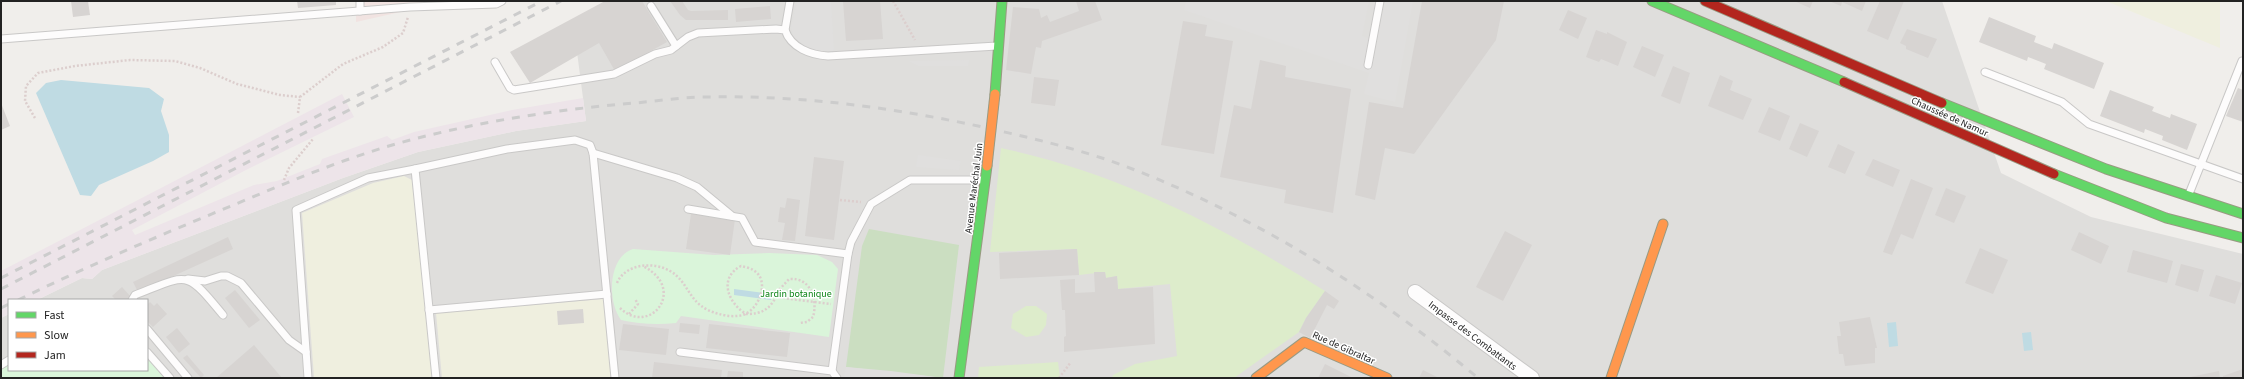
<svg xmlns="http://www.w3.org/2000/svg" width="2244" height="379" viewBox="0 0 2244 379" font-family="'Source Sans 3',sans-serif">
<rect width="100%" height="100%" fill="#f0eeeb"/>
<polygon fill="#dfdedc" points="627,1 1942,1 2001,173 2091,217 2243,254 2243,378 1,378 1,318 9,314 9,370 147,370 147,300 37,300 82,278 92,279 102,270 343,178 418,152 516,131 586,121 574,29"/>
<polygon fill="#f1e3e1" points="356,1 449,1 356,22"/>
<polygon fill="#ede4e9" points="342,94 354,117 244,171 132,230 135,235 254,185 277,181 320,164 322,159 387,136 392,140 414,132 512,110 583,98 586,121 516,131 418,152 343,178 102,270 92,279 82,278 37,300 9,300 9,314 1,318 1,271"/>
<g fill="#efefdf">
<polygon points="2106,1 2220,1 2220,48"/>
<polygon points="404,176 412,180 433,378 314,378 302,213 373,183"/>
<polygon points="604,299 611,378 442,378 436,313"/>
</g>
<g fill="#ddeccb">
<path d="M1001,148C1122,174 1221,226 1325,291L1306,318L1299,332L1234,378H1112L1113,375L1135,364L1177,356L1170,284L1118,289L1117,276L1106,278L1105,272L1079,275L1077,249L990,252Z"/>
<polygon points="1026,306 1036,306 1047,314 1046,325 1039,335 1026,337 1011,328 1013,314"/>
<polygon points="1058,362 1060,378 978,378 979,367"/>
</g>
<polygon fill="#cbdec1" points="869,229 959,245 943,378 846,367 862,246"/>
<g fill="#daf5da">
<path d="M633,249L714,255L769,253L817,255L832,262L838,269L829,337L681,316L676,323C657,325 639,324 621,320C607,301 608,257 633,249Z"/>
<polygon points="147,357 165,378 1,378 1,369 9,364 9,370 147,370"/>
</g>
<g fill="#e0dfde">
<polygon points="797,1 831,1 834,51 821,52 810,49 799,44 793,37 791,26"/>
<polygon points="1186,1 1369,1 1362,36 1377,41 1385,1 1413,1 1395,102 1364,94 1369,73 1184,10"/>
<polygon points="969,60 968,66 918,66 908,61"/>
<polygon points="918,155 961,161 959,170 916,167"/>
<polygon points="846,367 891,371 943,378 845,378 844,376"/>
</g>
<g fill="#bfdbe3">
<polygon points="61,80 149,88 164,99 161,111 169,135 169,152 153,161 99,185 91,196 80,195 36,93 46,83"/>
<polygon points="734,289 772,294 771,300 734,295"/>
<polygon points="1896,322 1898,346 1889,347 1887,323"/>
<polygon points="2031,332 2033,350 2024,351 2022,333"/>
</g>
<g fill="#d7d4d2">
<polygon points="71,1 88,1 90,15 73,17"/>
<polygon points="297,1 336,1 336,5 298,8"/>
<polygon points="605,1 642,1 667,42 615,71 599,43 530,83 510,52"/>
<polygon points="670,1 682,1 688,10 691,11 728,10 728,20 686,20 680,15"/>
<polygon points="843,1 880,1 883,39 846,41"/>
<polygon points="1076,1 1095,1 1102,20 1042,41 1041,48 1036,47 1031,74 1006,70 1013,7 1039,9 1041,18 1047,15 1050,22 1079,11"/>
<polygon points="1422,1 1504,1 1496,40 1414,154 1385,148 1375,200 1355,195 1369,102 1403,108"/>
<polygon points="1794,1 1813,1 1810,8"/>
<polygon points="1829,1 1866,1 1862,11 1842,2 1841,6"/>
<polygon points="1880,1 1904,1 1888,40 1867,31"/>
<polygon points="770,6 771,19 736,22 735,9"/>
<polygon points="1568,10 1587,18 1578,39 1559,30"/>
<polygon points="1989,17 2036,36 2034,42 2052,49 2054,43 2104,63 2094,89 2044,69 2046,64 2028,57 2027,61 1979,42"/>
<polygon points="1183,21 1207,25 1205,36 1233,41 1214,154 1161,145"/>
<polygon points="1907,29 1937,39 1928,58 1906,49 1906,46 1900,43"/>
<polygon points="1596,30 1607,34 1607,32 1627,42 1618,66 1601,59 1599,62 1586,57"/>
<polygon points="1642,46 1664,55 1655,77 1633,67"/>
<polygon points="1260,60 1286,66 1285,77 1351,89 1333,213 1284,203 1286,190 1220,177 1234,105 1251,109"/>
<polygon points="1673,66 1690,73 1680,104 1661,96"/>
<polygon points="1720,75 1733,81 1730,90 1752,99 1743,120 1708,106"/>
<polygon points="1034,77 1059,80 1055,106 1031,103"/>
<polygon points="2238,88 2243,90 2243,122 2226,116"/>
<polygon points="2110,90 2154,107 2152,111 2170,118 2171,114 2197,124 2187,150 2162,140 2163,136 2145,129 2144,133 2100,116"/>
<polygon points="1,103 10,126 1,130"/>
<polygon points="1769,107 1790,116 1780,141 1758,132"/>
<polygon points="1800,123 1819,131 1807,157 1789,149"/>
<polygon points="1838,144 1855,152 1845,174 1828,167"/>
<polygon points="814,157 844,161 834,240 805,236"/>
<polygon points="1873,159 1900,170 1893,187 1865,175"/>
<polygon points="1911,179 1933,188 1913,239 1901,234 1892,255 1883,252"/>
<polygon points="1946,188 1966,196 1954,223 1935,215"/>
<polygon points="787,198 800,200 795,241 782,240 785,223 778,222 780,207 785,208"/>
<polygon points="691,214 735,219 730,255 686,249"/>
<polygon points="1505,231 1532,245 1503,301 1476,287"/>
<polygon points="2079,232 2109,246 2101,264 2071,250"/>
<polygon points="228,237 233,249 138,292 133,282"/>
<polygon points="1980,248 2008,260 1993,294 1965,283"/>
<polygon points="1077,249 1079,275 1000,279 999,253"/>
<polygon points="2133,250 2173,261 2167,283 2127,272"/>
<polygon points="2181,264 2204,270 2198,292 2175,285"/>
<polygon points="1094,272 1105,272 1106,278 1117,276 1118,289 1153,287 1155,344 1064,352 1064,337 1066,336 1065,310 1062,310 1060,280 1075,279 1075,293 1095,292"/>
<polygon points="2216,275 2242,283 2235,304 2209,296"/>
<polygon points="122,287 131,297 128,300 116,300 112,296"/>
<polygon points="235,290 260,320 249,328 225,298"/>
<polygon points="1325,291 1339,301 1334,309 1327,305 1310,338 1299,332 1306,318"/>
<polygon points="150,302 154,306 157,303 167,314 153,327 147,321 147,305"/>
<polygon points="583,309 584,323 558,325 557,311"/>
<polygon points="1870,317 1877,348 1875,348 1875,363 1845,366 1843,354 1839,354 1837,336 1841,336 1839,322"/>
<polygon points="680,323 700,325 699,334 679,332"/>
<polygon points="623,324 669,329 666,355 619,350"/>
<polygon points="709,324 790,333 787,357 706,348"/>
<polygon points="177,328 190,344 179,353 166,337"/>
<polygon points="254,345 282,378 216,378"/>
<polygon points="187,355 204,375 201,378 183,358"/>
<polygon points="654,362 722,370 721,378 652,378"/>
<polygon points="1325,364 1353,378 1318,378"/>
<polygon points="2243,369 2243,378 2223,378 2223,376"/>
<polygon points="1423,370 1439,378 1419,378"/>
<polygon points="728,371 743,372 743,378 727,378"/>
<polygon points="2219,371 2220,378 2190,378 2190,377"/>
</g>
<g fill="none" stroke-linecap="round" stroke-linejoin="round">
<g stroke="#c9c8c7" stroke-width="9">
<g id="lane">
<polyline points="651,6 676,46"/>
<polyline points="360,11 360,1"/>
<polyline points="785,30 790,1"/>
<polyline points="1,39 410,7 496,4 502,1"/>
<path d="M495,62L510,88L514,90L614,74L655,54L671,50L688,37L698,33L776,29L785,30C791,48 811,55 828,56L997,46"/>
<polyline points="1368,65 1380,1"/>
<polyline points="1985,72 2062,102 2089,124 2243,179"/>
<polyline points="593,153 677,178 697,187 732,216"/>
<polyline points="415,169 507,149 575,140 590,145 593,153 615,378"/>
<polyline points="2189,194 2242,61"/>
<polyline points="688,209 742,218 755,242 848,254"/>
<polyline points="188,279 205,281 221,276 227,276 241,283 289,340 306,352"/>
<path d="M132,300L135,295C189,274 185,269 223,315"/>
<polyline points="429,310 607,294"/>
<polyline points="147,329 188,378"/>
<polyline points="147,352 170,378"/>
<polyline points="680,352 832,371 837,378"/>
<polyline points="1,365 9,360"/>
<polyline points="832,371 848,254 851,242 871,204 910,180 985,180"/>
<polyline points="308,378 296,210 368,178 415,169 436,378"/>
</g>
</g>
<g stroke="#c9c8c7" stroke-width="16">
<polyline id="street" points="1415,292 1532,378"/>
</g>
<g stroke="#999a82" stroke-width="11">
<g id="fast">
<polyline points="1652,1 1844,82"/>
<polyline points="995,94 1002,1"/>
<polyline points="1942,103 2106,169 2243,214"/>
<polyline points="2054,174 2166,218 2243,238"/>
<polyline points="959,378 987,166"/>
</g>
</g>
<g stroke="#999a82" stroke-width="11">
<g id="slow">
<polyline points="1256,378 1304,342 1387,378"/>
<polyline points="1611,378 1663,224"/>
</g>
</g>
<g stroke="#999a82" stroke-width="11">
<g id="jam">
<polyline points="1705,1 1942,103"/>
<polyline points="1844,82 2054,174"/>
</g>
</g>
<g stroke="#dccecd" stroke-width="2.5" stroke-dasharray="2 2" stroke-linecap="butt">
<polyline points="893,1 915,40"/>
<polyline points="298,113 300,97 343,64 383,47 403,33 408,17"/>
<polyline points="35,118 25,101 26,86 38,73 75,66 130,60 175,61 200,68 237,84 280,95 300,97"/>
<polyline points="284,180 289,168 313,139"/>
<polyline points="840,200 861,202"/>
<path d="M617,283C625,264 653,261 670,271C691,283 687,306 719,314C727,316 739,318 747,313C760,306 770,279 753,270C750,268 745,267 741,266C718,278 728,303 746,314C761,314 769,310 776,297L831,304"/>
<path d="M776,297L779,290L789,279C811,277 818,300 813,317L807,322L800,323"/>
<path d="M620,308C650,337 688,289 643,266"/>
<polyline points="629,314 638,304 635,299"/>
<polyline points="1059,378 1071,362"/>
</g>
<use href="#lane" stroke="#fdfcfc" stroke-width="7"/>
<use href="#street" stroke="#fdfcfc" stroke-width="14"/>
<use href="#fast" stroke="#63d668" stroke-width="9"/>
<use href="#slow" stroke="#ff974d" stroke-width="9"/>
<use href="#jam" stroke="#b3261e" stroke-width="9"/>
<g stroke="#ccc" stroke-width="3" stroke-dasharray="8 8" stroke-linecap="butt">
<polyline points="1,278 542,1"/>
<polyline points="1,289 561,1"/>
<path d="M18,300C84,268 151,239 219,211C284,184 350,155 418,138C489,120 562,109 635,103C658,101 682,97 706,97C798,95 889,107 978,126C1027,137 1076,148 1122,165C1252,214 1372,289 1478,378"/>
<polyline points="1,308 9,304"/>
</g>
<g stroke="#999a82" stroke-width="11" stroke-linecap="butt">
<polyline id="slow-bridge" points="987,166 995,94"/>
</g>
<use href="#slow-bridge" stroke="#ff974d" stroke-width="9"/>
</g>
<g text-anchor="middle" stroke-width="3" stroke-linejoin="round" paint-order="stroke">
<g font-size="10" fill="#222" stroke="#fff">
<text transform="translate(1950 116) rotate(24)" y="4">Chaussée de Namur</text>
<text transform="translate(973 188) rotate(-83)" y="4">Avenue Maréchal Juin</text>
<text transform="translate(1473 335) rotate(37)" y="4">Impasse des Combattants</text>
<text transform="translate(1344 347) rotate(24)" y="4">Rue de Gibraltar</text>
</g>
<g font-size="10" fill="#0c8416" stroke="#fff">
<text x="796" y="297">Jardin botanique</text>
</g>
</g>
<rect width="2244" height="379" fill="none" stroke="#222222" stroke-width="4"/>
<rect x="8" y="299" width="140" height="72" fill="#ffffff" stroke="#a7a7a7"/>
<rect x="16" y="312" width="20" height="6" fill="#63d668" stroke="#a7a7a7"/>
<text x="44" y="319" font-size="12" fill="#222222">Fast</text>
<rect x="16" y="332" width="20" height="6" fill="#ff974d" stroke="#a7a7a7"/>
<text x="44" y="339" font-size="12" fill="#222222">Slow</text>
<rect x="16" y="352" width="20" height="6" fill="#b3261e" stroke="#a7a7a7"/>
<text x="44" y="359" font-size="12" fill="#222222">Jam</text>
</svg>
